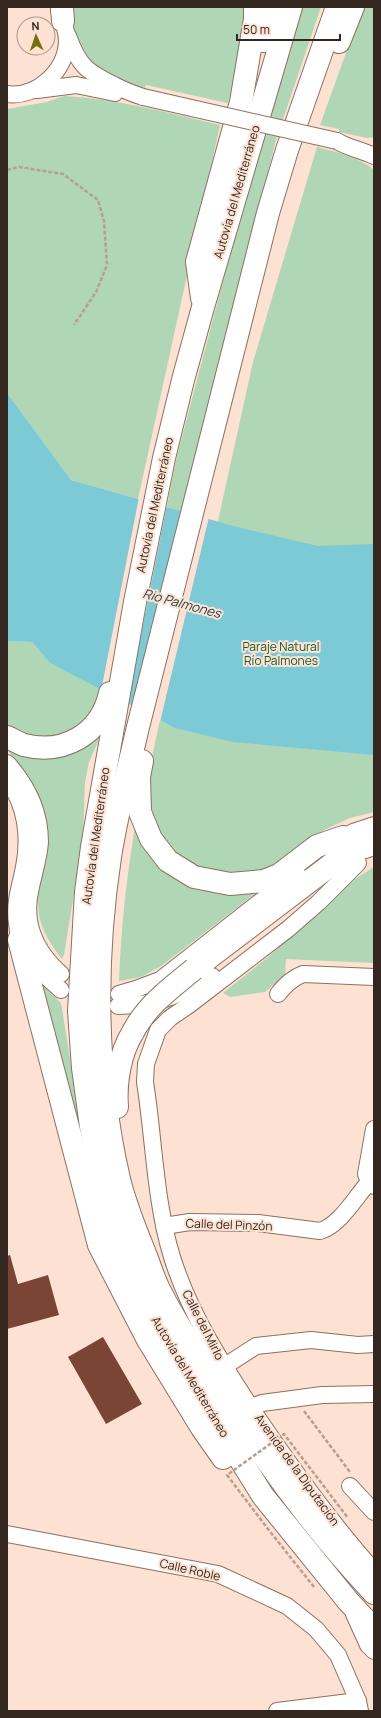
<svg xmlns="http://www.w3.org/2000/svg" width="381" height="1718" viewBox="0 0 381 1718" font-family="Manrope,sans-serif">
<rect width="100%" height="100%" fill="#fde1d2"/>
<g fill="#afd6b5">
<path d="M70,7H248L228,103L146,85L145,88C94,77 77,58 70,7Z"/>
<polygon points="301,7 321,7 276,140 181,512 167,507 176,460 243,205"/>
<polygon points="365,7 374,7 374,137 367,138 339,132 339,129 320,125 347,50"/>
<path d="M64,96C117,99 169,113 220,125L138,499L71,480L7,393V109L47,102Z"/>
<path d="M317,147C337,152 359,157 374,170V812L350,818L324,830L290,859L264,872L240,876L195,869L164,846L147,806L150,766L160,720L167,724L218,521L253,362Z"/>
<polygon points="7,641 32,642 50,663 102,689 94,716 69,736 31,739 7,727"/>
<path d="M101,735L89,762L85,782L83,837L64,955L62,959C37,927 34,910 42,870C45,860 48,848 48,837C47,812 25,771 9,752L34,757L96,739Z"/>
<path d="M137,816L184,881L203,890L232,893L260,890L161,966L141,977L119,981C121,926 127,871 137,816Z"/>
<polygon points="374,867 374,963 286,959 285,975 265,992 230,997 223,993 267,958 355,879"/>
<polygon points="38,979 49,992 61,1003 85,1151"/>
</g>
<polygon fill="#7ccad6" points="7,393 71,480 237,527 318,546 374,544 374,755 233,742 175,728 50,663 32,642 7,641"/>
<g fill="#fde1d2">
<polygon points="139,497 167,505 127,705 101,691"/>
<polygon points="181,509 209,517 160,722 132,707"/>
</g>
<g fill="#7b4535">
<polygon points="10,1255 18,1284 48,1275 59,1315 7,1329 7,1256"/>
<polygon points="103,1337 142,1404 106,1424 68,1357"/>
</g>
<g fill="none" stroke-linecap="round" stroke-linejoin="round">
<g stroke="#8e705f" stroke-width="18">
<g id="minor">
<path d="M68,36C79,66 86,71 114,85C125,91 131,93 143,97"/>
<polyline points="37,90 76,85 115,93"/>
<path d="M7,94C37,98 66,71 67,41C67,30 63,21 59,11"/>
<path d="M337,141C348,148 362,150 374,156"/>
<path d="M7,763C27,785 40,812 40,842C39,858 34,872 31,887C22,922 35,951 61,974"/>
<path d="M7,780C26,804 30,837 24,867C20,888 14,901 17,924C18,929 18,937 20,942C29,961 45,976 61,990"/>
<polyline points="334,844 353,832 374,825"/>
<path d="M358,863L319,902L288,929L189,1005L170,1018L158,1030L146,1064L145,1082C154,1139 155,1202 172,1257C190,1315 224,1367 257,1417C293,1470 331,1523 374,1571"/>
<polyline points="119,994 136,989 160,980 297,873"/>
<path d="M278,994C285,985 292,978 303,974L374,977"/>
<path d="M118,1006C156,1005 180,996 212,976"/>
<polyline points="374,1129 366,1174 369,1182 374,1186"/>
<path d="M164,1226L190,1222L258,1223L320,1231C340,1225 355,1198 369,1182"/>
<polyline points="225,1366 256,1346 311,1340 358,1345 374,1344"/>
<polyline points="251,1407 262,1403 322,1395 374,1394"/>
<polyline points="350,1486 374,1512"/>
<polyline points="7,1534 218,1574 287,1606 316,1629 338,1655 358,1701 360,1711"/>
<polyline points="354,1614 368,1645 374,1651"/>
<polyline points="277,1711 358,1701"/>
</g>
</g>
<g stroke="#8e705f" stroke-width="24">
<g id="highway">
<polyline points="62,7 63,21"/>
<polyline points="291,7 203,307 183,380 164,458 135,602 92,847 86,892 79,1011 83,1068 91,1127 103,1186 119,1239 140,1289 164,1337 263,1496 348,1601 374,1629"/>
<path d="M337,7L287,150L268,213L138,727C128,770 117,813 110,857C94,963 95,1075 119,1179C125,1205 136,1231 146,1256C151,1269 155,1283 162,1295C178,1327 200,1358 219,1388C264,1461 316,1531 374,1593"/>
<polyline points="263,41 272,7"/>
<polyline points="339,42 353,7"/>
<polyline points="202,298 197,262 241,102 255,19 255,7"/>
<path d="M7,737C12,739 18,743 24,745C64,755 101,734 110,693"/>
<polyline points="142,761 139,777 140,812 151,839 168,861 194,877 230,884 264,881 279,875 317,846 343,837"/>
<polyline points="19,940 99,1245 148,1340 202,1428 223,1458"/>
<polyline points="194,969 336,861 349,852 374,844"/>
<path d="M117,1107C115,1082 120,1053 133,1032"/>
</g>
</g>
<g stroke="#b69f93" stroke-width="2.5" stroke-dasharray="4 2" stroke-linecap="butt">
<polyline points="7,170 19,167 63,174 98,200 104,221 107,265 96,292 74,325"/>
<polyline points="304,1411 350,1472"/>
</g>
<use href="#minor" stroke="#fff" stroke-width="16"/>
<use href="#highway" stroke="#fff" stroke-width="22"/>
<g stroke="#8e705f" stroke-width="18" stroke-linecap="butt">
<polyline id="minor-bridge" points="143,97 337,141"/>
</g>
<g stroke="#8e705f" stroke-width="24" stroke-linecap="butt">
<path id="highway-bridge" d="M133,1032C147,1005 171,988 194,969"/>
</g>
<polyline stroke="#b69f93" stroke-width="2.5" stroke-dasharray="4 2" stroke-linecap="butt" points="314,1587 268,1529 227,1475 284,1434 348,1518"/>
<use href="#minor-bridge" stroke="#fff" stroke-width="16"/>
<use href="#highway-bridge" stroke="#fff" stroke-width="22"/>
</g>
<g text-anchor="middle" stroke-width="4" stroke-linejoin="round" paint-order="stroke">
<g font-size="12" fill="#33271f" stroke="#fde1d2">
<text transform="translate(237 192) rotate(-74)" y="4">Autovía del Mediterráneo</text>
<text transform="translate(155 505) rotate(-78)" y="4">Autovía del Mediterráneo</text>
<text transform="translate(96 836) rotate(-82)" y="4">Autovía del Mediterráneo</text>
<text transform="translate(229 1225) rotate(2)" y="4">Calle del Pinzón</text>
<text transform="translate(203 1325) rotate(63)" y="4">Calle del Mirlo</text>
<text transform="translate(190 1377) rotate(59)" y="4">Autovía del Mediterráneo</text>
<text transform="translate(297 1470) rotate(54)" y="4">Avenida de la Diputación</text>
<text transform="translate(190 1570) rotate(13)" y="4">Calle Roble</text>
</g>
<g font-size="12" fill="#14602e" stroke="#fde1d2">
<text x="281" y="651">Paraje Natural<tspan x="281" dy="14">Río Palmones</tspan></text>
</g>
<g font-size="13" font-style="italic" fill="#21464c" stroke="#fde1d2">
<text transform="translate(182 603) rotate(15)" y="5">Rio Palmones</text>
</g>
</g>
<rect width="381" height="1718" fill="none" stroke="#33271f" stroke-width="16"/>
<g transform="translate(36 36) rotate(357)"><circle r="19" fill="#fde1d2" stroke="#ac978a"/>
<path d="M0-3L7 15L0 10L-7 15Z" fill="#776f0e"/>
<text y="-6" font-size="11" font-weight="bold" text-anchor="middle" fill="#33271f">N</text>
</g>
<path d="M237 34v6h103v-6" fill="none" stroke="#33271f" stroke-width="2"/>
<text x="243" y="34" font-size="12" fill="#33271f" stroke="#fde1d2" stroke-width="3" paint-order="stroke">50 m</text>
</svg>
